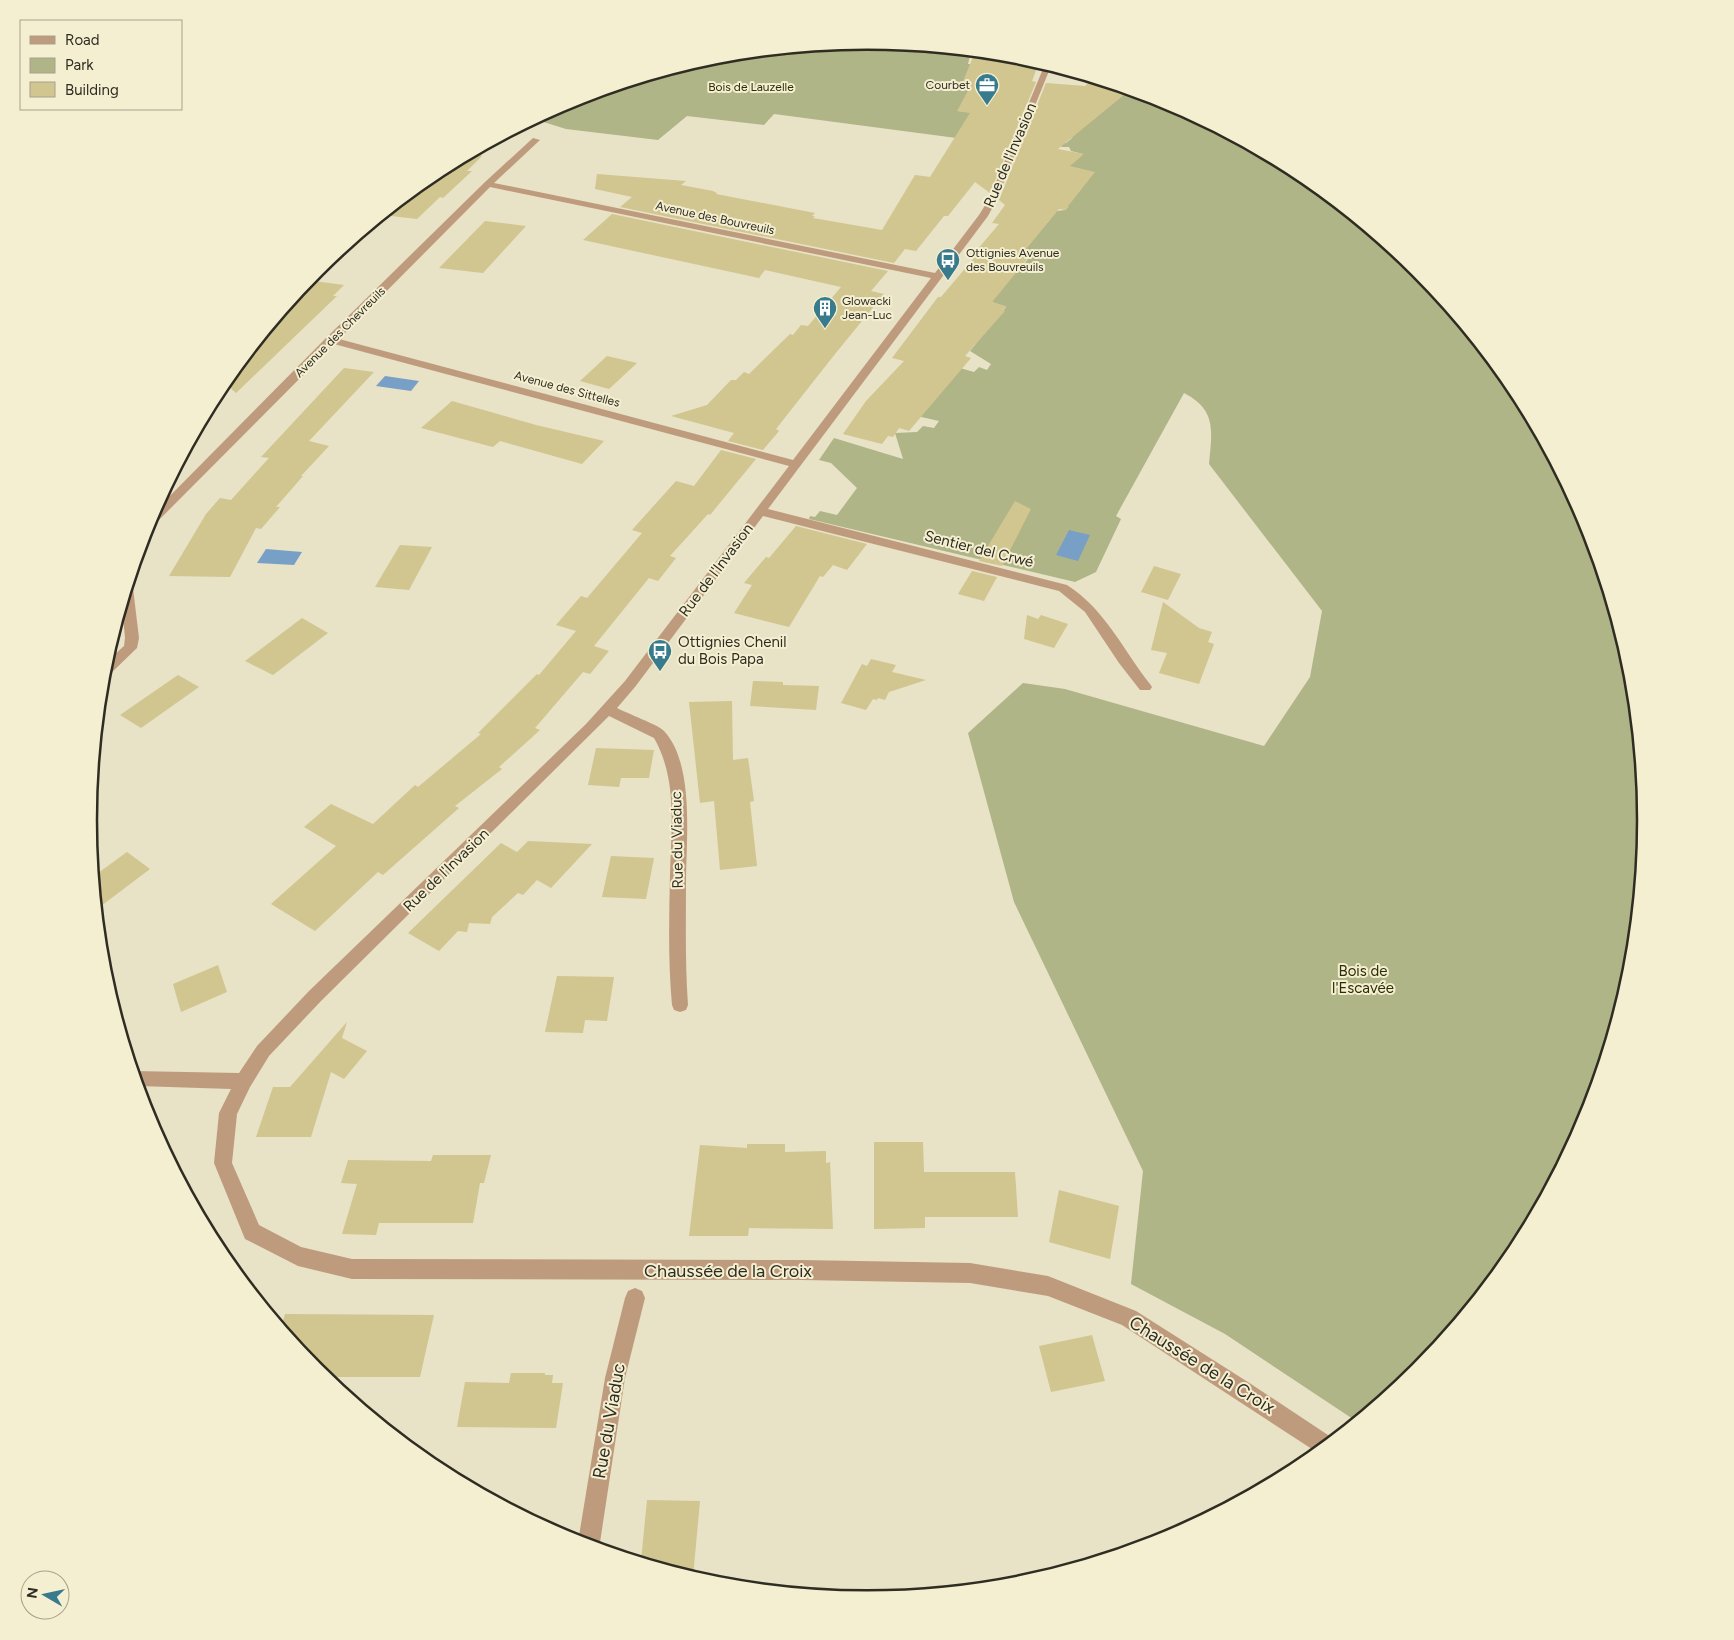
<svg xmlns="http://www.w3.org/2000/svg" width="1734" height="1640" viewBox="0 0 1734 1640" font-family="Figtree,sans-serif">
<rect width="100%" height="100%" fill="#e8e2c6"/>
<g fill="#b0b587">
<polygon points="875,42 971,52 968,64 1006,66 988,86 960,83 958,86 983,89 958,111 984,114 1002,144 774,114 764,125 687,116 658,140 566,129 534,119 569,100 715,56"/>
<path d="M1114,85L1165,101L1300,173L1418,270L1515,388L1587,522L1631,668L1646,820L1631,972L1586,1118L1514,1253L1417,1371L1356,1421L1225,1334L1131,1284L1143,1171L1014,902L968,733L1023,683L1065,689L1264,746L1310,677L1322,611L1209,464C1212,431 1217,410 1184,393L1116,516L1121,519L1096,572L1075,582L809,519L810,516L815,517L820,511L837,515L857,488L831,463L819,460L834,438L903,459L895,433L917,432L923,426L934,428L939,421L908,414L953,366L974,372L979,367L987,370L991,364L970,351L1006,307L992,302L1006,266L1024,265L1029,257L1024,251L1057,211L1065,210L1068,207L1040,182L1083,154L1071,151L1069,147H1062L1052,139L1066,143L1071,139Z"/>
</g>
<g fill="#78a0c6">
<polygon points="385,376 419,381 411,391 376,386"/>
<polygon points="1069,530 1090,535 1078,561 1056,555"/>
<polygon points="266,549 302,552 294,565 257,563"/>
</g>
<g fill="#d1c590">
<polygon points="986,53 1019,56 1016,66 1037,68 1032,81 1036,82 990,193 975,182 948,216 944,216 916,251 905,249 894,263 620,207 632,197 595,189 597,174 686,181 681,185 713,191 717,193 716,194 815,213 812,216 815,216 813,218 882,230 915,175 930,177 970,113 957,111 970,87 961,86 973,57 984,58"/>
<polygon points="1092,79 1130,90 1058,149 1084,154 1070,166 1095,172 1065,210 1059,209 1021,255 1029,257 992,302 1006,306 1003,310 1005,311 965,356 971,358 909,431 899,428 893,437 888,436 882,444 843,434 866,401 904,361 892,358 938,297 941,297 974,258 971,257 999,224 992,223 1005,205 999,200 1046,83 1085,86"/>
<polygon points="476,150 482,156 467,171 472,171 443,198 440,197 417,219 383,215 435,172"/>
<polygon points="612,214 888,271 871,291 884,294 835,354 776,429 779,431 763,450 728,441 734,433 671,416 707,405 731,380 736,380 744,372 749,374 790,334 793,335 801,325 808,326 841,287 765,270 759,278 583,240"/>
<polygon points="485,221 526,226 483,273 439,268"/>
<polygon points="314,281 344,285 333,296 337,296 236,393 224,382 279,315"/>
<polygon points="607,356 637,363 609,389 580,381"/>
<polygon points="344,368 374,372 309,441 329,446 301,476 303,476 276,507 280,507 261,529 256,528 230,577 169,576 206,514 220,498 231,500 269,458 261,457"/>
<polygon points="452,401 536,425 604,441 582,464 500,441 493,447 421,428"/>
<polygon points="721,450 756,459 710,515 708,514 670,556 676,558 658,581 649,578 594,646 609,651 590,674 583,672 535,728 540,730 499,767 502,769 455,806 459,808 383,875 378,872 315,931 271,904 336,846 304,827 331,804 373,824 415,785 418,787 481,734 478,733 537,674 539,675 576,631 556,625 581,596 587,598 642,533 632,530 676,481 694,486"/>
<polygon points="1015,501 1031,509 1002,566 979,561"/>
<polygon points="796,526 867,544 847,570 833,565 823,577 820,576 789,627 734,613 752,585 744,583 766,557 769,558"/>
<polygon points="400,545 432,547 409,590 375,587"/>
<polygon points="1154,566 1181,574 1168,600 1141,592"/>
<polygon points="972,571 997,577 984,601 958,594"/>
<polygon points="1163,602 1199,628 1212,632 1208,642 1214,644 1199,684 1159,673 1167,653 1151,650"/>
<polygon points="1027,615 1038,619 1041,615 1068,624 1054,648 1024,639"/>
<polygon points="302,618 328,633 273,675 245,661"/>
<polygon points="871,659 896,665 892,672 926,680 889,692 885,700 878,698 877,700 873,699 866,710 841,703 862,664 867,666"/>
<polygon points="178,675 199,687 141,728 120,715"/>
<polygon points="753,681 783,682 783,685 819,686 816,710 750,706"/>
<polygon points="732,701 733,760 748,758 754,801 750,802 757,866 720,870 714,801 700,803 689,702"/>
<polygon points="596,748 654,750 649,778 621,778 619,787 588,785"/>
<polygon points="528,841 592,844 551,888 537,880 523,895 518,893 492,917 490,924 469,923 467,932 458,931 439,951 408,933 501,843 517,852"/>
<polygon points="127,852 150,869 97,909 94,876"/>
<polygon points="611,856 654,858 646,899 602,897"/>
<polygon points="218,965 227,992 181,1012 173,984"/>
<polygon points="557,976 614,977 607,1021 585,1020 583,1033 545,1032"/>
<polygon points="347,1022 342,1038 367,1051 344,1079 331,1072 311,1137 256,1137 273,1087 290,1087"/>
<polygon points="874,1142 923,1142 924,1172 1015,1172 1018,1217 925,1217 925,1228 874,1229"/>
<polygon points="747,1144 785,1144 785,1152 826,1151 826,1163 830,1162 833,1229 749,1228 748,1236 689,1236 700,1145 747,1148"/>
<polygon points="433,1155 491,1155 484,1183 480,1183 473,1223 379,1223 376,1235 342,1234 357,1184 341,1183 348,1160 431,1161"/>
<polygon points="1059,1190 1119,1206 1110,1259 1049,1242"/>
<polygon points="285,1314 434,1315 420,1377 324,1377 316,1370 281,1328"/>
<polygon points="1092,1335 1105,1381 1051,1392 1039,1346"/>
<polygon points="511,1373 545,1373 545,1375 553,1375 552,1383 563,1383 556,1428 457,1427 465,1382 509,1383"/>
<polygon points="647,1500 700,1501 693,1577 641,1561"/>
</g>
<g fill="none" stroke-linecap="round" stroke-linejoin="round">
<g fill="#bf9b7e" fill-rule="evenodd">
<path d="M1045,64L1051,66L997,199L988,216L768,509L1067,585C1105,609 1123,650 1150,684L1152,687L1150,690H1140L1119,663L1085,612L1059,591L763,516L635,687L617,708C626,713 659,725 664,731C695,764 686,841 686,883C686,924 685,964 688,1005L686,1010L680,1012L674,1010L672,1005C668,962 669,919 670,875C671,829 678,780 654,738L609,716L321,1001L269,1056L250,1087L237,1114L232,1163L259,1225L301,1247L352,1259L802,1260L970,1263L1048,1276L1136,1311L1251,1384L1334,1439L1318,1453L1122,1325L1048,1296L970,1283L802,1280L352,1279L298,1266L245,1239L214,1163L219,1113L231,1089L138,1086L133,1071L239,1073L257,1046L309,991L586,724L625,681L789,466L334,344L150,529L145,530L153,513L326,338L485,182L533,138L540,140L494,183L935,273L979,215L989,199ZM490,187L931,278L793,460L339,339Z"/>
<polygon points="129,584 133,588 139,638 137,648 108,676 103,678 104,664 124,646 125,638 122,605"/>
<polygon points="635,1288 642,1291 645,1298 625,1378 599,1549 578,1542 605,1378 625,1298 628,1291"/>
</g>
</g>
<defs>
<g id="office-pin" transform="scale(1.25)"><path d="M0 17L-7.5 6A9.5 9.5 0 1 1 7.5 6Z" fill="#387b8c" stroke="#f5efd2"/><path d="M-6-3h4V-5.5h4V-3h4V5H-6ZM-1-4.5V-3h2v-1.5ZM-6 0V1H6V0Z" fill="#fff"/></g>
<g id="bus-pin" transform="scale(1.25)"><path d="M0 17L-7.5 6A9.5 9.5 0 1 1 7.5 6Z" fill="#387b8c" stroke="#f5efd2"/><path d="M-5-6H5V4H4V6H2V4H-2V6H-4V4H-5ZM-3.5-4V0h7V-4ZM-3.5 1.2v1.5H-2V1.2ZM2 1.2v1.5H3.5V1.2Z" fill="#fff"/></g>
<g id="building-pin" transform="scale(1.25)"><path d="M0 17L-7.5 6A9.5 9.5 0 1 1 7.5 6Z" fill="#387b8c" stroke="#f5efd2"/><path d="M-4-6H4V6H1V3H-1V6H-4ZM-2.5-4.3h1.7v1.8h-1.7ZM.8-4.3h1.7v1.8H.8ZM-2.5-1h1.7V.8h-1.7ZM.8-1h1.7V.8H.8Z" fill="#fff"/></g>
</defs>
<g fill-rule="evenodd">
<use href="#office-pin" x="987" y="85"/>
<use href="#bus-pin" x="948" y="260"/>
<use href="#building-pin" x="825" y="308"/>
<use href="#bus-pin" x="660" y="651"/>
</g>
<g text-anchor="middle" stroke-width="4" stroke-linejoin="round" paint-order="stroke">
<g font-size="12" fill="#2f2d22" stroke="#f5efd2" text-anchor="start">
<text x="970" y="89" text-anchor="end">Courbet</text>
<text x="966" y="257">Ottignies Avenue<tspan x="966" dy="14">des Bouvreuils</tspan></text>
<text x="842" y="305">Glowacki<tspan x="842" dy="14">Jean-Luc</tspan></text>
</g>
<g font-size="12" fill="#2b2e04" stroke="#f5efd2">
<text x="751" y="91">Bois de Lauzelle</text>
</g>
<g font-size="12" fill="#2f2d22" stroke="#f5efd2">
<text transform="translate(715 218) rotate(12)" y="4">Avenue des Bouvreuils</text>
<text transform="translate(340 332) rotate(-45)" y="4">Avenue des Chevreuils</text>
<text transform="translate(567 389) rotate(15)" y="4">Avenue des Sittelles</text>
</g>
<g font-size="15" fill="#2f2d22" stroke="#f5efd2">
<text transform="translate(1010 155) rotate(-67)" y="5">Rue de l'Invasion</text>
<text transform="translate(979 549) rotate(14)" y="5">Sentier del Crwé</text>
<text transform="translate(716 570) rotate(-53)" y="5">Rue de l'Invasion</text>
<text transform="translate(677 840) rotate(-91)" y="5">Rue du Viaduc</text>
<text transform="translate(446 870) rotate(-44)" y="5">Rue de l'Invasion</text>
</g>
<g font-size="15" fill="#2f2d22" stroke="#f5efd2" text-anchor="start">
<text x="678" y="647">Ottignies Chenil<tspan x="678" dy="17">du Bois Papa</tspan></text>
</g>
<g font-size="15" fill="#2b2e04" stroke="#f5efd2">
<text x="1363" y="976">Bois de<tspan x="1363" dy="17">l'Escavée</tspan></text>
</g>
<g font-size="18" fill="#2f2d22" stroke="#f5efd2">
<text x="728" y="1277">Chaussée de la Croix</text>
<text transform="translate(1202 1365) rotate(32)" y="6">Chaussée de la Croix</text>
<text transform="translate(609 1421) rotate(-80)" y="6">Rue du Viaduc</text>
</g>
</g>
<path d="M0 0H1734V1640H0ZM97 820a770 770 0 1 1 1540 0a770 770 0 1 1-1540 0Z" fill="#f5efd2" fill-rule="evenodd"/>
<path fill="none" stroke="#2f2d22" stroke-width="2.5" d="M97 820a770 770 0 1 1 1540 0a770 770 0 1 1-1540 0Z"/>
<rect x="20" y="20" width="162" height="90" fill="#f5efd2" stroke="#a6a18c"/>
<rect x="30" y="36" width="25" height="8" fill="#bf9b7e" stroke="#a6a18c"/>
<text x="65" y="45" font-size="15" fill="#2f2d22">Road</text>
<rect x="30" y="58" width="25" height="15" fill="#b0b587" stroke="#a6a18c"/>
<text x="65" y="70" font-size="15" fill="#2f2d22">Park</text>
<rect x="30" y="82" width="25" height="15" fill="#d1c590" stroke="#a6a18c"/>
<text x="65" y="95" font-size="15" fill="#2f2d22">Building</text>
<g transform="translate(45 1595) rotate(279)"><circle r="24" fill="#f5efd2" stroke="#a6a18c"/>
<path d="M0-4L9 19L0 12L-9 19Z" fill="#387b8c"/>
<text y="-8" font-size="14" font-weight="bold" text-anchor="middle" fill="#2f2d22">N</text>
</g>
</svg>
